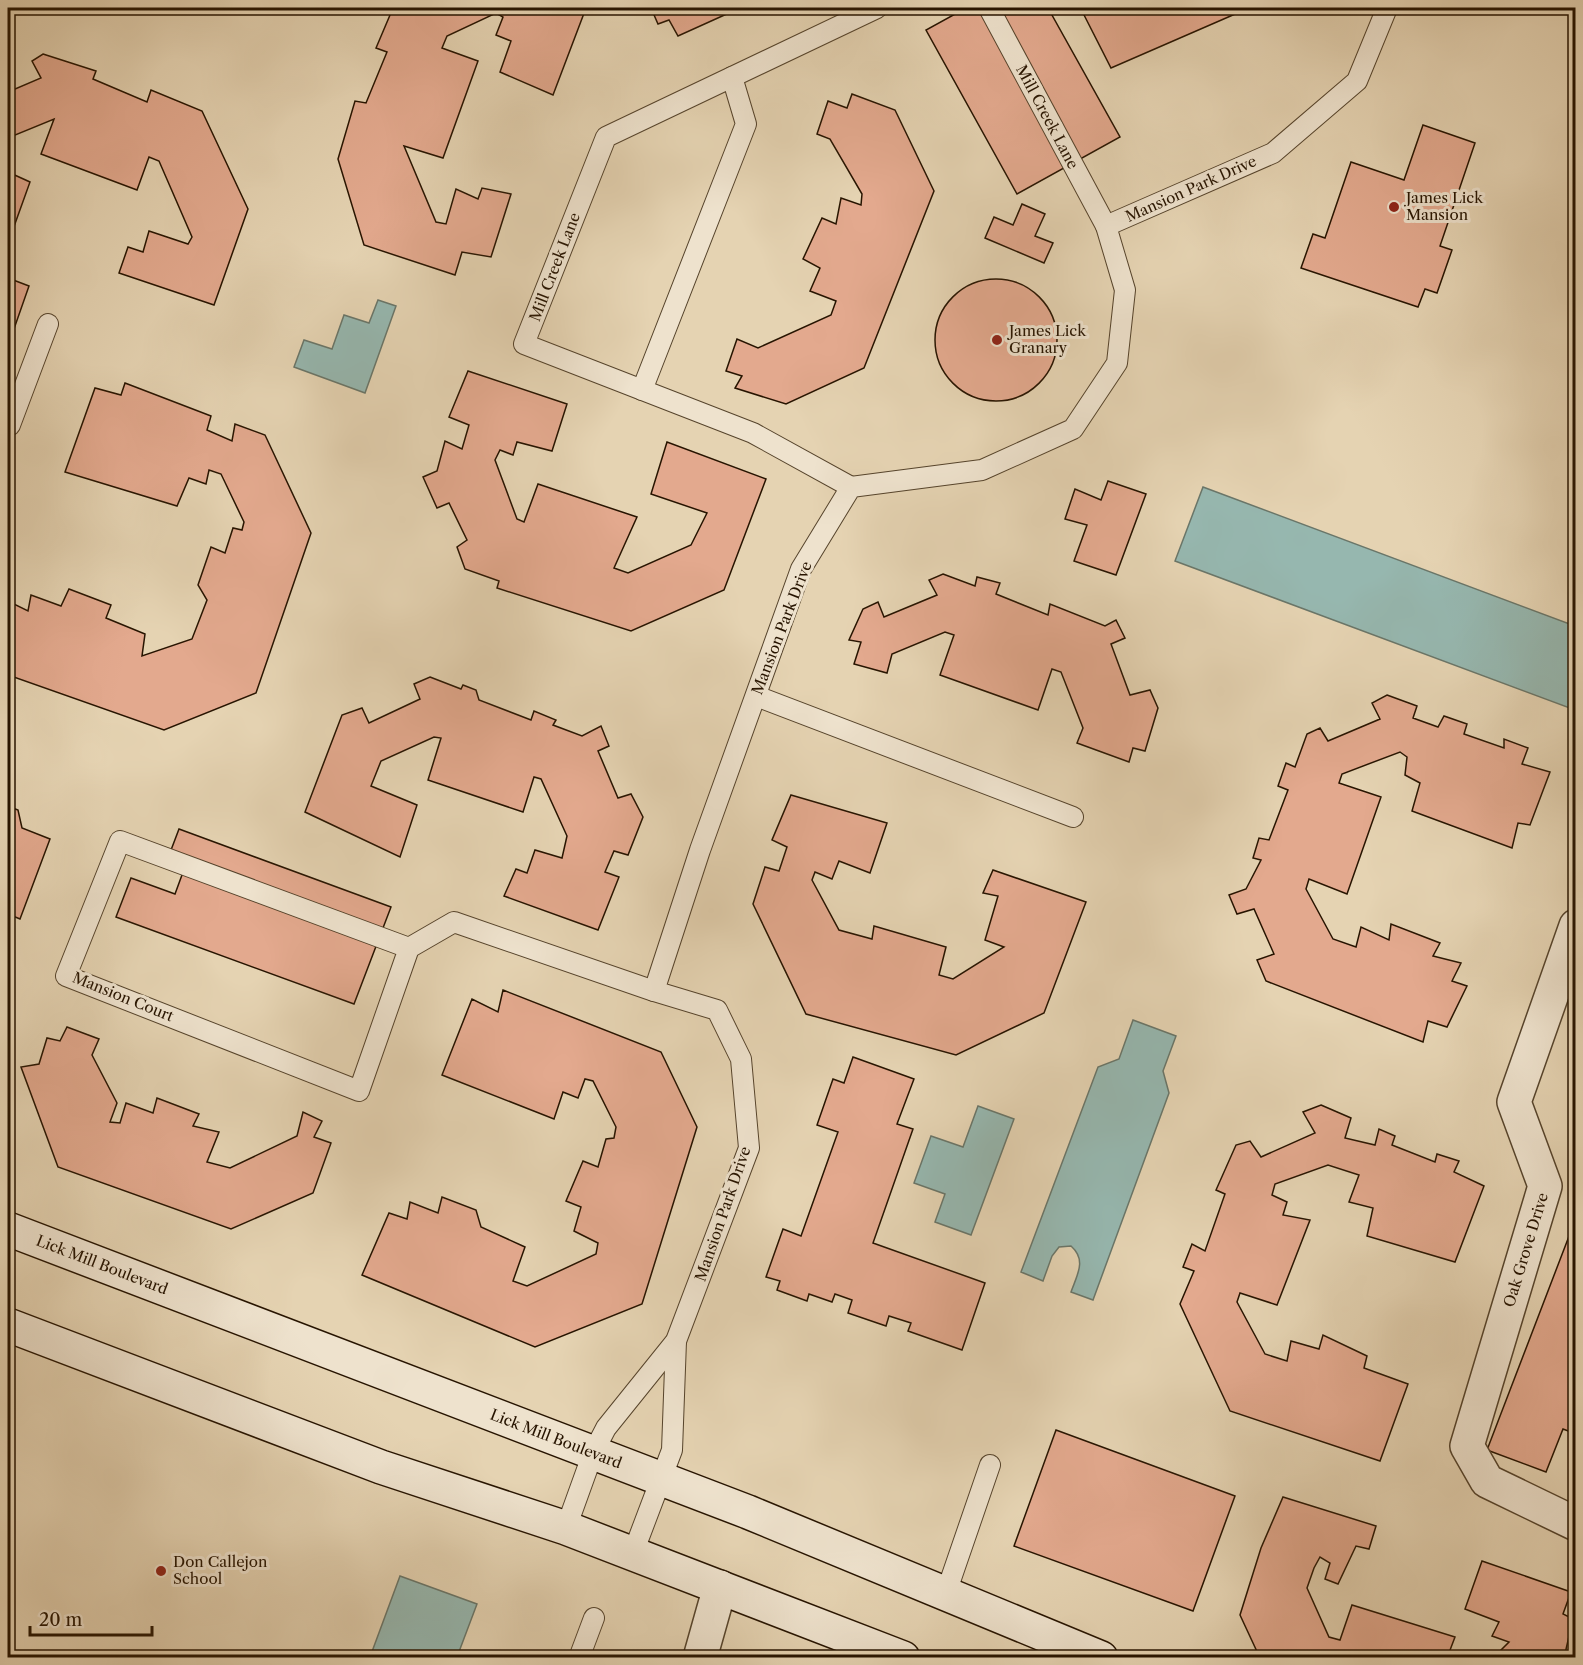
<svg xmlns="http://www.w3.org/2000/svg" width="1583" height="1665" viewBox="0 0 1583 1665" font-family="'Libre Caslon Text',serif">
<rect width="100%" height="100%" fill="#e5d3b2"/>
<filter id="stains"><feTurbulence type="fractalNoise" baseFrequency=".00333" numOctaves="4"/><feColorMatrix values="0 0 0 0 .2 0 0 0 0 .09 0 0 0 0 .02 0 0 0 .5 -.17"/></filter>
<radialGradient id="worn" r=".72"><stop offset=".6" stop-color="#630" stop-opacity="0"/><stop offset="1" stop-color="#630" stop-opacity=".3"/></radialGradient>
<g fill="#96b7af" stroke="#6a7669" stroke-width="1.5">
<polygon points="378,300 396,306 365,393 294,367 304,340 332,349 344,315 369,323"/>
<polygon points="1203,487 1575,626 1575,710 1175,561"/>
<path d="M1133,1020L1176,1036L1163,1071L1169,1093L1093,1300L1071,1292C1077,1275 1087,1260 1071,1246L1059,1247L1052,1256L1043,1281L1021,1272L1098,1067L1119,1059Z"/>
<polygon points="978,1106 1014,1119 971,1235 935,1222 945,1194 914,1183 931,1136 963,1147"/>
<polygon points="400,1576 477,1604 457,1657 370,1657"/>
</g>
<g fill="#e3a98e" stroke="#271400" stroke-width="1.5">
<polygon points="393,8 586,8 553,95 500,72 511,41 496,35 503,17 496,13 447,36 442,48 478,61 443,158 404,146 436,222 446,224 456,189 478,199 482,188 511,194 491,257 462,252 455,275 364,245 338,159 355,101 366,103 387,52 376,48"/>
<polygon points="651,8 740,8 678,36 669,20 658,24"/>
<polygon points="966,8 1048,8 1120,137 1017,194 926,30"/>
<polygon points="1084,8 1249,8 1111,68 1081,9"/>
<polygon points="43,54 96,71 93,79 147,102 151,90 202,111 248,209 214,305 119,273 128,247 143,252 149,231 188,244 192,237 159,161 149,157 137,190 41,154 54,119 8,138 8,92 41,78 32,61"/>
<polygon points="852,94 895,110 934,191 864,368 786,404 735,388 742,376 726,371 737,339 758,348 831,315 836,301 810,291 820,268 803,259 822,218 836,224 841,198 861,205 862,194 830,139 817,134 828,101 847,108"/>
<polygon points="1423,125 1475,143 1440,246 1452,250 1437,293 1425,289 1418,307 1301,268 1313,234 1325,238 1351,162 1404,180"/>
<polygon points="8,172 30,182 12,232 8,231"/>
<polygon points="1022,204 1045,214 1035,236 1053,243 1044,263 985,238 994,217 1013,225"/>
<polygon points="8,278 29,286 8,346"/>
<circle cx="996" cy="340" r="61"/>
<polygon points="468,371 567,404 552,451 517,442 513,455 500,450 495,460 517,519 524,522 538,484 637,517 614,568 628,573 691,545 707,513 651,494 667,442 766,479 724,590 631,631 497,588 499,581 465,569 457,547 467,540 449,503 437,508 423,477 437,471 445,441 462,449 469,425 449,417"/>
<polygon points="125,383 211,416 207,430 232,441 235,424 265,435 311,533 256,693 164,730 8,675 8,622 14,604 28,611 31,595 61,606 69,589 111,605 106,618 145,634 142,656 192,639 207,600 198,585 211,547 225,553 233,528 242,530 244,522 221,474 209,470 206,484 189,478 177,506 65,472 95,388 121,395"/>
<polygon points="1108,481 1146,494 1116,575 1074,561 1087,525 1065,519 1075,489 1101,500"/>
<polygon points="943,574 975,586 977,577 1000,583 996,594 1048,615 1050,604 1105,626 1116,620 1125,638 1111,644 1130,695 1150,690 1158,708 1145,751 1133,748 1129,762 1077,743 1083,728 1061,672 1052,669 1038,710 940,675 954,635 945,632 892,654 887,673 854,664 861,642 849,640 863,609 878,602 884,617 937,595 929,580"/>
<polygon points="430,677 461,689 463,685 476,690 479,700 531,720 534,711 556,720 553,725 582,736 601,726 609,746 598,751 618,798 631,794 643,817 628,855 614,851 605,872 619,877 598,930 504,896 516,869 527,873 535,850 562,858 567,836 541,779 534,777 523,812 428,780 441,738 434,737 381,761 371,786 417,805 400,857 305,812 342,715 362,708 369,723 420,699 414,684"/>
<polygon points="1387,695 1417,706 1413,718 1438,727 1444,716 1467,724 1464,734 1504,748 1504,739 1528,748 1522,764 1550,772 1530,825 1518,823 1512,848 1412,811 1420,783 1405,775 1407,757 1400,752 1342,774 1339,783 1381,797 1347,894 1309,879 1306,889 1333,939 1356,947 1361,927 1389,940 1391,924 1440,943 1433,956 1461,963 1452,981 1467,986 1447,1027 1428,1021 1423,1042 1266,981 1257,960 1274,954 1254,909 1237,914 1229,895 1246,889 1261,860 1253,858 1259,838 1269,840 1288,790 1278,786 1286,763 1295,767 1307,734 1320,728 1328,741 1380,719 1372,703"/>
<polygon points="791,795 887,823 870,873 839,861 832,879 815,872 812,880 839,930 872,939 874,926 946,947 939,975 953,979 1004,947 985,940 998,896 983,893 993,870 1086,902 1044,1013 956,1055 806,1014 753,904 765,867 779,871 787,847 772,840"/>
<polygon points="8,806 18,810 22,828 50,839 20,919 8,914"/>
<polygon points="179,829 391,907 354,1004 116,917 131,878 175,894 186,864 168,858"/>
<polygon points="503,990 661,1052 697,1127 642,1304 535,1347 362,1275 389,1213 407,1219 410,1202 438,1213 442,1197 476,1210 481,1227 525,1247 513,1281 527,1286 596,1254 598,1243 574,1231 581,1207 566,1201 583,1161 598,1167 606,1139 614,1138 616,1127 593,1081 585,1079 578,1098 563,1092 554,1119 442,1075 472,999 498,1012"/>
<polygon points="67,1027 99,1039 92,1055 117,1103 110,1122 120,1123 126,1103 153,1113 157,1098 199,1114 193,1126 219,1132 207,1162 230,1168 297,1136 303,1112 322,1121 314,1137 331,1143 313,1193 231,1229 58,1167 21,1067 39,1064 47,1038 60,1041"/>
<polygon points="853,1057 914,1079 897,1124 913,1129 873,1243 985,1283 962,1350 908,1331 911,1323 889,1316 886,1326 848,1313 852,1300 835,1294 832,1302 809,1294 807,1301 777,1290 780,1281 766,1277 783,1229 801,1236 838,1132 817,1125 833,1079 844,1083"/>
<polygon points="1321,1105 1351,1118 1345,1138 1375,1145 1379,1129 1395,1136 1392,1145 1435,1162 1437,1154 1459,1161 1454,1172 1484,1186 1455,1262 1367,1236 1373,1208 1349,1202 1359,1175 1328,1165 1275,1184 1272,1195 1287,1202 1283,1215 1310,1220 1277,1305 1240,1293 1237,1302 1265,1354 1287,1361 1291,1341 1319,1349 1323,1335 1367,1356 1364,1368 1408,1384 1380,1461 1230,1411 1180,1304 1194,1271 1183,1267 1192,1244 1205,1251 1225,1194 1216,1190 1236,1145 1250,1141 1261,1157 1315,1133 1303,1112"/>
<polygon points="1576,1218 1576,1434 1563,1429 1546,1472 1487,1450"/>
<polygon points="1056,1430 1235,1496 1193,1611 1014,1546"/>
<polygon points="1283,1497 1376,1526 1369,1549 1356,1546 1338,1584 1325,1579 1330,1563 1320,1557 1314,1568 1307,1588 1329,1637 1340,1640 1352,1605 1455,1637 1447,1658 1260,1658 1240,1615 1261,1548"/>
<polygon points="1482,1561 1571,1592 1563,1614 1573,1619 1564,1658 1493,1658 1509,1642 1492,1636 1499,1622 1465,1609"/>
</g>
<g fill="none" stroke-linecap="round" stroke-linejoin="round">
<g stroke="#56442c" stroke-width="22">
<g id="lane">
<polyline points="989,8 1106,226"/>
<polyline points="642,390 746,124 732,77"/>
<polyline points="8,424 10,425 48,324"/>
<polyline points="851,487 753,433 524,344 606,137 877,8"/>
<polyline points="756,696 1073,817"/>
<polyline points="409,948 120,841 66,976 359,1091 409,948 454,922 654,991"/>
<polyline points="566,1528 593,1453 606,1428 676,1341 749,1148 741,1059 717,1010 654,991 700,850 801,569 851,487 982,470 1073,429 1117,363 1125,290 1106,226 1273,153 1357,81 1387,8"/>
<polyline points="633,1553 672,1450 676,1341"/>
<polyline points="946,1593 990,1465"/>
<polyline points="579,1658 594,1618"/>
</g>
</g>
<g stroke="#56442c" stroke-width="36">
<g id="street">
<polyline points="1576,926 1514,1102 1545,1186 1467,1446 1487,1481 1576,1524"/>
<polyline points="700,1658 720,1587"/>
</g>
</g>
<g stroke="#271400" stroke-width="36">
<g id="secondary">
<polyline points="8,1229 748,1512 1101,1658"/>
<polyline points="8,1325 381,1467 566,1528 903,1658"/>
</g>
</g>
<use href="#lane" stroke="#eee2cd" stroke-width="20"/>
<use href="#street" stroke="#eee2cd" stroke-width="33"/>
<use href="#secondary" stroke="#eee2cd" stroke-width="33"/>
</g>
<g fill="#8f2418" stroke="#eee2cd" stroke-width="2">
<circle cx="1394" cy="207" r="6"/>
<circle cx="997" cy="340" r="6"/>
<circle cx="161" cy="1571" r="6"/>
</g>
<g text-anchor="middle" stroke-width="6" stroke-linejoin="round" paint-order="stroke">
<g font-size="15" fill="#271400" stroke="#eee2cd">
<text transform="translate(1047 117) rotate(62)" y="5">Mill Creek Lane</text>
<text transform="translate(1191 189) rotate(-24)" y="5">Mansion Park Drive</text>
<text transform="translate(555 267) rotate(-69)" y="5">Mill Creek Lane</text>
<text transform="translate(782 628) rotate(-69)" y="5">Mansion Park Drive</text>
<text transform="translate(123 997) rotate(22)" y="5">Mansion Court</text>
<text transform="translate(723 1214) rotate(-71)" y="5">Mansion Park Drive</text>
<text transform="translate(1526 1250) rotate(-73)" y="5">Oak Grove Drive</text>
<text transform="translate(102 1265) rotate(21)" y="5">Lick Mill Boulevard</text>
<text transform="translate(556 1439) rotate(21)" y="5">Lick Mill Boulevard</text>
</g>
<g font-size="15" fill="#271400" stroke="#eee2cd" text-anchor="start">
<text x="1406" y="203">James Lick<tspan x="1406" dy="17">Mansion</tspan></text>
<text x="1009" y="336">James Lick<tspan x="1009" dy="17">Granary</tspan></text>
<text x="173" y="1567">Don Callejon<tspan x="173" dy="17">School</tspan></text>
</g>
</g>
<rect width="1583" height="1665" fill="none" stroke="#e5d3b2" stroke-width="30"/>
<rect x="9" y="9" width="1565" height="1647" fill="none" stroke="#271400" stroke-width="3"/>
<rect x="15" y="15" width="1553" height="1635" fill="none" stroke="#271400" stroke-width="1.5"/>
<path d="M30 1626v9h122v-9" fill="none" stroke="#271400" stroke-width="3"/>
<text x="39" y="1626" font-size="18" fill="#271400" stroke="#eee2cd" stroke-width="4.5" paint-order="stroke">20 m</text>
<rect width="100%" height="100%" filter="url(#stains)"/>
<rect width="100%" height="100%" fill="url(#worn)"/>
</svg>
